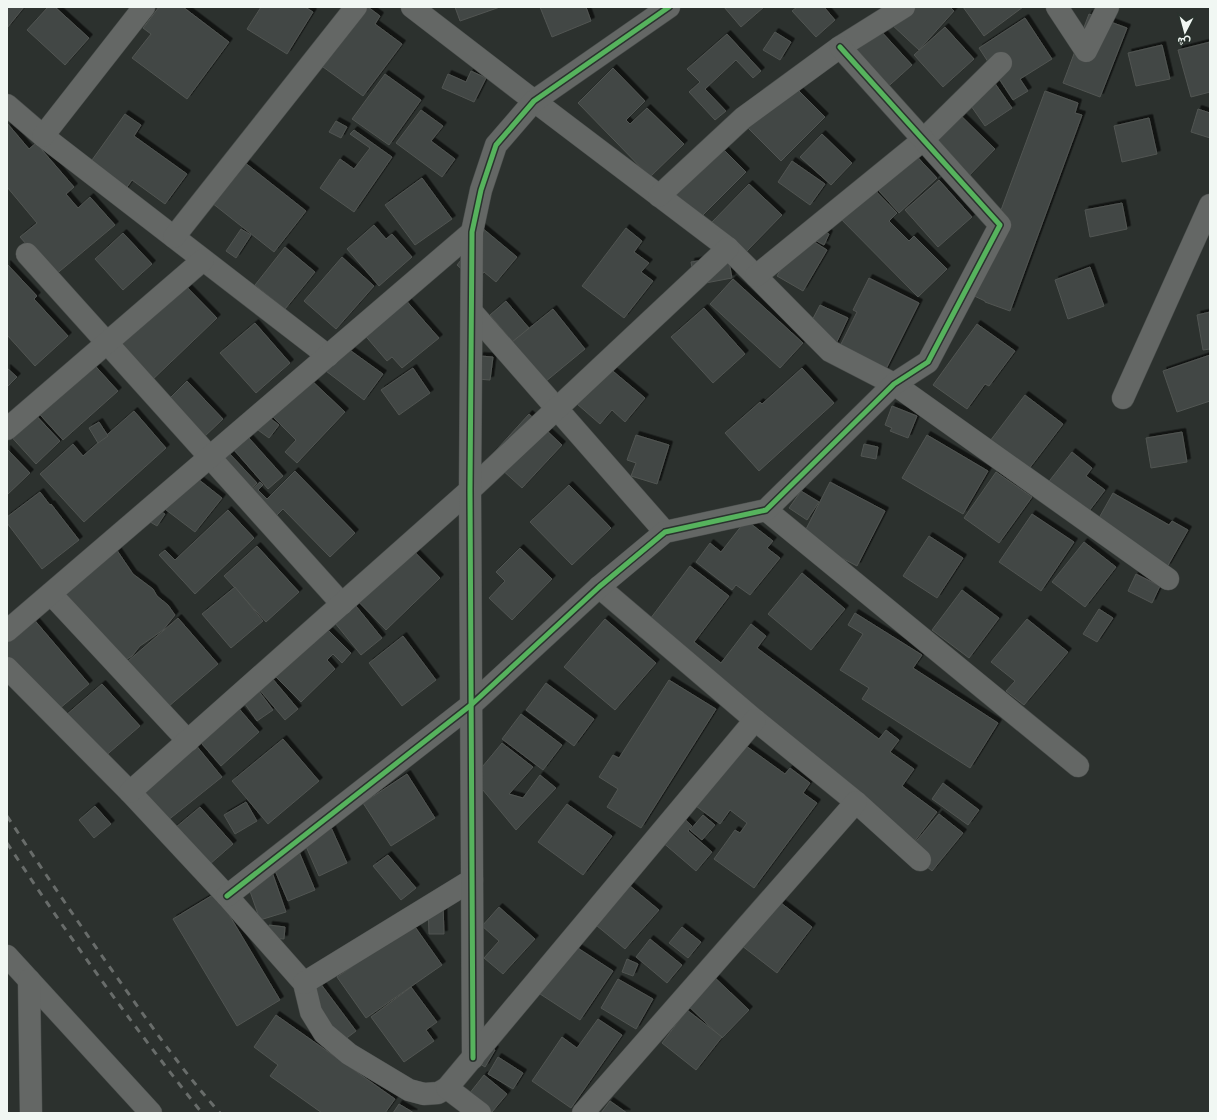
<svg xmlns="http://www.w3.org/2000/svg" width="1217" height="1120" viewBox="0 0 1217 1120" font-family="Ubuntu,Vazirmatn,sans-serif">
<defs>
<filter id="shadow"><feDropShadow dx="3.5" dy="-3.5" stdDeviation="0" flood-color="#0009"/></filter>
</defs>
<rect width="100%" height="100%" fill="#2c312e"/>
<g fill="#434745" stroke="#515552" filter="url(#shadow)">
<polygon points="7,7 24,7 7,28"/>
<polygon points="48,7 55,7 89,38 65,65 27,30"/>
<polygon points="159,7 183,7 229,42 187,99 132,58 151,34 143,28"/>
<polygon points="261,7 305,7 313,12 287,54 247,29"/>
<polygon points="350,7 368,7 380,16 375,24 402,44 363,96 312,59"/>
<polygon points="455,7 500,7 460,21"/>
<polygon points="540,7 586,7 591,21 552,37"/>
<polygon points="724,7 764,7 741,27"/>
<polygon points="797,7 824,7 835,20 816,37 792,11"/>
<polygon points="904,7 950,7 954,11 919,50 890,23"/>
<polygon points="963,7 1023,7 984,36"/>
<polygon points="1089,14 1127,28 1100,97 1063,83"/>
<polygon points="1025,18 1052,59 1020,79 1028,91 1013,100 979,48"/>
<polygon points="945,27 974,59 943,87 914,55"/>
<polygon points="879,29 912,65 881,93 847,56"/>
<polygon points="775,32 791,42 780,60 763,50"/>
<polygon points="727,34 761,71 753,78 736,60 705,89 726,111 715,120 689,92 700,82 687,69"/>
<polygon points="1210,42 1210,92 1191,97 1178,50"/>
<polygon points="1162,45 1170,79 1136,86 1128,53"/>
<polygon points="613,68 645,101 626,120 630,124 647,108 684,144 650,177 578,103"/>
<polygon points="471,71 486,78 474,102 442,88 448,74 466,82"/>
<polygon points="987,72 1012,108 985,126 960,90"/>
<polygon points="385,74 421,100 389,145 352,119"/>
<polygon points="786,78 825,117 781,161 742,122"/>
<polygon points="1045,91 1078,103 1075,113 1082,115 1010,311 985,302 985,301 970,294"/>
<polygon points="952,107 995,149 961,184 918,142"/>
<polygon points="1198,109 1210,113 1210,138 1191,132"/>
<polygon points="421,110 443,126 431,141 455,159 442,177 396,143"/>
<polygon points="125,114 141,125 134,136 187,174 165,204 132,180 123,193 87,167"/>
<polygon points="1149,118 1157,154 1122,162 1114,126"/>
<polygon points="336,121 347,127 341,138 329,132"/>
<polygon points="7,123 29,149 36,143 74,187 66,194 78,208 90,197 115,225 54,276 20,237 37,223 7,187"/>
<polygon points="354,130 392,157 354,212 320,188 340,159 354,169 370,148 350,134"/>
<polygon points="822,134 852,163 831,185 800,157"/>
<polygon points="715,141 746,172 700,218 669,187"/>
<polygon points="908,147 937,178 899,213 870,181"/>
<polygon points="792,161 825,184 810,205 778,182"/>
<polygon points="244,162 306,211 274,252 212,203"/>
<polygon points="422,178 452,219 415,245 385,205"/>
<polygon points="939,180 972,217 938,247 905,210"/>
<polygon points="866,181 897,213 889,221 909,241 914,236 947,269 918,297 834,212"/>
<polygon points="749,184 782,215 745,253 712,222"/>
<polygon points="1122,203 1127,229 1090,237 1085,210"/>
<polygon points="475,222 517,257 496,282 484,272 471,288 469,276 457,265 465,255"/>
<polygon points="374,225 386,239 392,234 412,257 379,286 347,249"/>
<polygon points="814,226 829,234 824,245 809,237"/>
<polygon points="626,228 642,241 634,252 649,263 641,272 653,281 624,318 582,286"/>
<polygon points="241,229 251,235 236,258 226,251"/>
<polygon points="123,233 152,264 123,290 95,259"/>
<polygon points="808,238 827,250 803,291 777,276 793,249"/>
<polygon points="285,247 315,272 285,309 255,285"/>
<polygon points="728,256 732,278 695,285 691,262"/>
<polygon points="342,257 374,286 336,329 304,301"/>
<polygon points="7,264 37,296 34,299 68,336 35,366 7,335"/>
<polygon points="1090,267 1104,306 1068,319 1055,280"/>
<polygon points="869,278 919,303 884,373 838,350 857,312 853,310"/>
<polygon points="179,279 217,318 148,384 110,345"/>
<polygon points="733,279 803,343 780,368 710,304"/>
<polygon points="403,297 439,338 402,368 392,357 387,361 362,332"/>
<polygon points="506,301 529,328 513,342 490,315"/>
<polygon points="820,305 848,318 834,348 805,334"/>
<polygon points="704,308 745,354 713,383 671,337"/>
<polygon points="553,309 585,349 545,382 512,342"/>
<polygon points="1210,312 1210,349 1203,350 1197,315"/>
<polygon points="255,323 290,363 256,393 220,353"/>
<polygon points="977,324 1015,351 989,386 985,384 967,409 933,385"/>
<polygon points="340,343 383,374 364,400 322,368"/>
<polygon points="1210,355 1210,401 1177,412 1163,371"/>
<polygon points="480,356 493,357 490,380 477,379"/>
<polygon points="88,358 118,391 63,440 33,407"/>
<polygon points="608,367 645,398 625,422 612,410 600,424 577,404"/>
<polygon points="7,368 17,377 7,387"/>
<polygon points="413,368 430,393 399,415 381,390"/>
<polygon points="802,368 834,403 759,471 725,433 760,402 762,404"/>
<polygon points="310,379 345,412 297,463 285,452 296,440 273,417"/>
<polygon points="187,381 223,419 203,438 167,401"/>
<polygon points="1025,395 1063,424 1028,470 990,441"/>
<polygon points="892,406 917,416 908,438 890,431 892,428 885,425"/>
<polygon points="31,410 60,441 36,464 7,432"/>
<polygon points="134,411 166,448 84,522 40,474 73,444 83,456"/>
<polygon points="529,414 562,445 522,488 489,458"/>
<polygon points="267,416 279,425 269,438 258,430"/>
<polygon points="99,422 108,436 98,443 89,428"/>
<polygon points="1182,432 1187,462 1151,468 1146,438"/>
<polygon points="636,435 669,445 657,484 631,476 636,463 627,460"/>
<polygon points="927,435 988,471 963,514 902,478"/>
<polygon points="248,437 283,476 268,489 234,450"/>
<polygon points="864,444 878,447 876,459 861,456"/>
<polygon points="7,449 30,473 7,495"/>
<polygon points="1072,452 1092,468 1086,476 1105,490 1083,519 1043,489"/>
<polygon points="230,454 257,483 240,499 214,470"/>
<polygon points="184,468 222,498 195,532 157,503"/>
<polygon points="295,471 355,533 330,557 283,509 272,520 247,494 260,482 263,485 258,490 267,499"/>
<polygon points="996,472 1032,497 999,543 964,518"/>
<polygon points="830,482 885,511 857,566 802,537"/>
<polygon points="569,485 611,528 572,565 530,522"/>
<polygon points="801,491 819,502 807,520 789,508"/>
<polygon points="40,492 50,505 51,504 79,540 42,569 7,523 7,517"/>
<polygon points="1113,493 1169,525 1172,521 1188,530 1167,567 1095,525"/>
<polygon points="149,505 165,514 157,526 142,517"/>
<polygon points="228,510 254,538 195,594 159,555 165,550 175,560"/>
<polygon points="1032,514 1074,542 1041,591 999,562"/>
<polygon points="746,520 773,541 767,548 780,558 750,595 736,585 732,590 696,562 710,543 721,552"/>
<polygon points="929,536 963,558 937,598 903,576"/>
<polygon points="403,540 440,578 386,630 349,592"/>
<polygon points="1084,542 1116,567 1085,607 1052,582"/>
<polygon points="112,543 133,574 153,589 157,596 168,605 175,615 163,630 140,646 132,656 119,664 59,587"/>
<polygon points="257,546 299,592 266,622 224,576"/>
<polygon points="520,548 552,579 512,620 489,598 505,581 496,572"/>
<polygon points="690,566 729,596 694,642 721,663 751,624 766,636 757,648 879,739 886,730 899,740 890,752 914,769 902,786 937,812 914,842 638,635"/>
<polygon points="802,573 845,609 811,650 768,614"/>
<polygon points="1136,574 1160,586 1152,603 1128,591"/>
<polygon points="235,587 263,621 231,648 202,614"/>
<polygon points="962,590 999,618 969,658 932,630"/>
<polygon points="347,595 382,638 361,655 326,612"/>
<polygon points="1099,609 1113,618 1097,642 1083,634"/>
<polygon points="855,613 922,655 913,668 998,723 970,768 862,699 869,688 840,670 863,634 848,625"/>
<polygon points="31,616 89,684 53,714 7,661 7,637"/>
<polygon points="178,618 218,664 168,707 128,661"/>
<polygon points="605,619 656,663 615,710 564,667"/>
<polygon points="1027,619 1068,652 1024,705 1006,691 1015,681 991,662"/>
<polygon points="318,620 351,653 342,663 333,654 327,660 335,669 301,702 270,671"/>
<polygon points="403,636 436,680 402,706 369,663"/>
<polygon points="266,671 298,709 285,720 253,682"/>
<polygon points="669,680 716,709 641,828 607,807 618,789 599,777 613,755 619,758"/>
<polygon points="546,683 594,719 574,746 526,710"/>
<polygon points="102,684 140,726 95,765 58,722"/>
<polygon points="255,686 273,710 257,721 240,697"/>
<polygon points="229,697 259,732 221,766 190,730"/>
<polygon points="521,714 562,745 543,770 502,739"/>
<polygon points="190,738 222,777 157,829 125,791"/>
<polygon points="735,738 785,774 790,768 810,783 803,793 817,803 754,888 714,859 735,830 740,833 747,823 730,810 720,824 688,800"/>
<polygon points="283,739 319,781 268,824 232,781"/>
<polygon points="502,743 533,767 509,794 523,798 540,775 556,788 516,830 473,778"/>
<polygon points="407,774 435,818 391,846 363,803"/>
<polygon points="943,783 979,810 968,825 932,799"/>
<polygon points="246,802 257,821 235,834 224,815"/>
<polygon points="567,804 612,836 583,875 538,842"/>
<polygon points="95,806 111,824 94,838 79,820"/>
<polygon points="200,807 233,844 202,871 169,833"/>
<polygon points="675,810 692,826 688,831 712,852 696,871 654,835"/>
<polygon points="939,814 963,833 932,871 908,851"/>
<polygon points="703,815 715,825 702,840 690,830"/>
<polygon points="329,823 347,863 319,876 301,835"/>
<polygon points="297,847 315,890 288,901 270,859"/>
<polygon points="388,855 416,888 401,900 373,866"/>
<polygon points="271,869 286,912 260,920 245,877"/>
<polygon points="624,881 659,910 625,949 591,921"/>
<polygon points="216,893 280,1000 237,1026 173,919"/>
<polygon points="772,896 812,927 777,973 737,942"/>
<polygon points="443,903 444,934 429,934 428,904"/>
<polygon points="499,907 535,939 503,974 484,958 499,941 482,926"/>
<polygon points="413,924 442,965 366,1018 337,977"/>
<polygon points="269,925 285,927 284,939 268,938"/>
<polygon points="682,927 701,942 688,958 669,943"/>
<polygon points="650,939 682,965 667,983 636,957"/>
<polygon points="567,941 613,971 580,1020 534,990"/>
<polygon points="627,959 638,964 633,976 622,972"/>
<polygon points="711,974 749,1010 722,1038 684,1002"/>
<polygon points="618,979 653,999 636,1029 601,1008"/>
<polygon points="320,983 356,1031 336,1046 300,999"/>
<polygon points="411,987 437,1022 426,1030 434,1041 404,1062 371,1017"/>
<polygon points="687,1010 722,1037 696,1070 662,1043"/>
<polygon points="276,1015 395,1099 385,1113 322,1113 270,1076 278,1065 254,1047"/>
<polygon points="598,1019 622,1035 571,1108 532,1081 562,1037 577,1048"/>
<polygon points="482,1042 495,1050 485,1067 472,1059"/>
<polygon points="498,1057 523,1073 513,1089 488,1074"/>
<polygon points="484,1075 507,1094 492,1112 469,1094"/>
<polygon points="610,1101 627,1113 601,1113"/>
<polygon points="399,1104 414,1113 393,1113"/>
</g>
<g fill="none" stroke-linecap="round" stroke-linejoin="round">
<g stroke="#484c4a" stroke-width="23">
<g id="minor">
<polyline points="412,7 525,94 728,248 830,351 894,384 1168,579"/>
<polyline points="1057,7 1086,51 1108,7"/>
<polyline points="7,105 43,136 328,356"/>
<polyline points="43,136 144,7"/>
<polyline points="659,196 743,118 840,47 904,7"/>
<polyline points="174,237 356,7"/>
<polyline points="27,254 342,604"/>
<polyline points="756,276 923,140 1001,63"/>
<polyline points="472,312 665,532"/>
<polyline points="1123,398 1210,205"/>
<polyline points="7,429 203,260"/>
<polyline points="766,510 1078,766"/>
<polyline points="599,587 755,720 856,802 920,860"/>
<polyline points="51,594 188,741"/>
<polyline points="7,631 472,232"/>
<polyline points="7,668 130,792 227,896 304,983 311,1012 324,1033 349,1054 409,1090 424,1094 438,1093 447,1088"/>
<polyline points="130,792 470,490 728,248"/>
<polyline points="227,896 471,705 599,587 665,532 766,510 894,384 928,362 1000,225 840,47"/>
<polyline points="7,956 151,1113"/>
<polyline points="29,980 31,1113"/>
<polyline points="304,983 472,880"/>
<polyline points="473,1058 470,490 472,232 481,190 496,145 534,101 669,7"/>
<polyline points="480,1113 447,1088 755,720"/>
<polyline points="583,1113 856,802"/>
</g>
</g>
<use href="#minor" stroke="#646765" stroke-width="22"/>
<g stroke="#686c6a" stroke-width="3" stroke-dasharray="7 7" stroke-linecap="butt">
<path d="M7,816C47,877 88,937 131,997C159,1037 187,1076 220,1113"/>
<path d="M7,843C68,936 133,1026 202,1113"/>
</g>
<g stroke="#2a332e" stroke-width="8">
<g id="cycleway">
<polyline points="227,896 471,705 599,587 665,532 766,510 894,384 928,362 1000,225 840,47"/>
<polyline points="473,1058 470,490 472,232 481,190 496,145 534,101 669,7"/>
</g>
</g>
<use href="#cycleway" stroke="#56b35d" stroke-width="5"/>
</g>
<rect width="1217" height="1120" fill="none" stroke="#f1f7f3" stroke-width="16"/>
<g transform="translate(1185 32) rotate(186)" stroke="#2a332e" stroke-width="3" paint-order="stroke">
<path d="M0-3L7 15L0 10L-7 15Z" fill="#f1f7f3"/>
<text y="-6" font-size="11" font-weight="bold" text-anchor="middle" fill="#f1f7f3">ش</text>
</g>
</svg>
